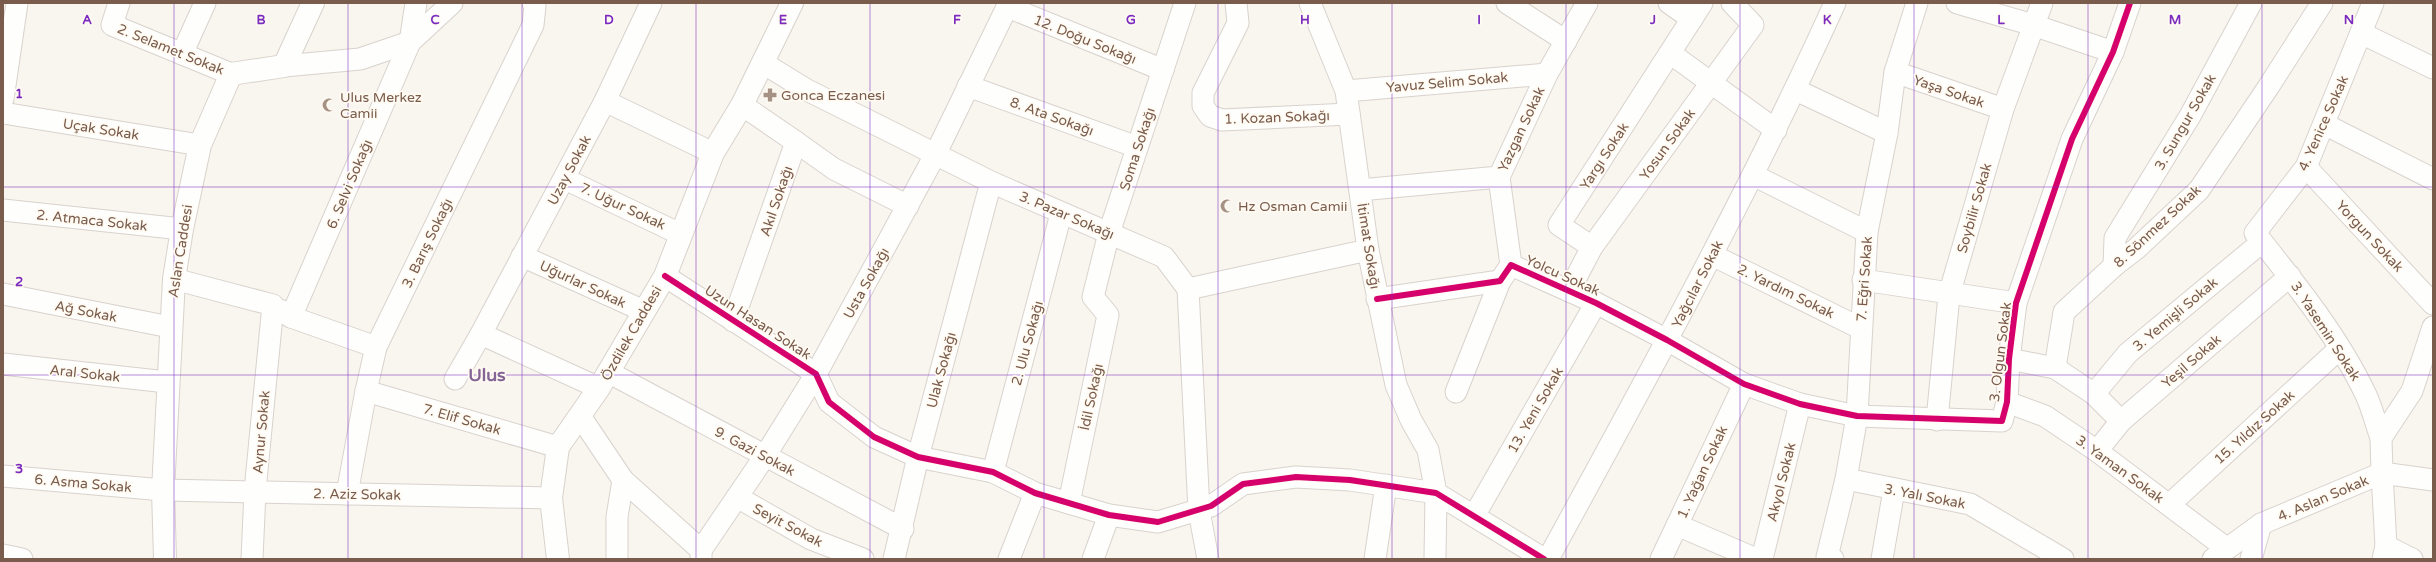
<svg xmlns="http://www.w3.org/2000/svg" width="2436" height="562" viewBox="0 0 2436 562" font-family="'Varela Round',sans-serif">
<rect width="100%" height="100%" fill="#f9f5ef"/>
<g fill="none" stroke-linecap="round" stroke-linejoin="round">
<g stroke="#d9d2cd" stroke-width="23">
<g id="minor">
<polyline points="119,3 112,25 231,74"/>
<polyline points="1236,3 1238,23 1203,93 1203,106 1210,116 1222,120 1349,114"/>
<polyline points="1310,3 1346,91 1368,250 1396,385 1411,420 1428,450 1436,493 1435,559"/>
<polyline points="1507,3 1566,41"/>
<polyline points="1669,3 1692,19"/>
<polyline points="1957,3 2033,25 2113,52"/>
<path d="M2373,3L2306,167L2255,233C2295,283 2338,336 2366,395C2372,408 2376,424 2381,438"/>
<polyline points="1008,7 1163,70"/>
<polyline points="2361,33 2433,68"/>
<polyline points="1670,53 1776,130"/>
<polyline points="182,54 205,3"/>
<polyline points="763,63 807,90 991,182 1164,257 1188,289"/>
<polyline points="284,66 360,59 410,42 452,3"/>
<polyline points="1895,72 2003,109"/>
<polyline points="968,86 1137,147"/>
<polyline points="1796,90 1887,133"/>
<polyline points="1346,91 1547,74"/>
<polyline points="3,99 17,3"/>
<polyline points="605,101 713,153"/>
<polyline points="3,113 200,145"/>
<polyline points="2324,124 2433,179"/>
<polyline points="796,142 834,169 908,206"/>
<polyline points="2306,167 2433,304"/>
<polyline points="1753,175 1867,232"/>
<polyline points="565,179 680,234"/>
<polyline points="1360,190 1499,177"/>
<polyline points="3,210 182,229"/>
<polyline points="1592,247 1559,225 1702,3"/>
<polyline points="1712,255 1860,328"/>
<polyline points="522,256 644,311"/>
<polyline points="1511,265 1499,177 1547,74 1587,3"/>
<polyline points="2114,266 2115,238 2190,116 2251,3"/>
<polyline points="665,276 816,374 829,402 874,437 918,457 993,472 1035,493 1109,515 1158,522 1211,506 1243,484 1296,477 1350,480 1436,493 1544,559"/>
<polyline points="174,279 273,305 255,491 252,559"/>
<polyline points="1863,280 2016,303"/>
<polyline points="1188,289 1199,511 1208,559"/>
<polyline points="1188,289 1368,250"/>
<polyline points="1569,291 1592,247 1753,25 1732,3"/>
<polyline points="3,294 170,327"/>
<polyline points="1377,299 1500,281 1511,265 1596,303 1667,340 1744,384 1800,404 1857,416 2002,421 2007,402 2009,359 2016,303 2072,139 2113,52 2130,3"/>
<polyline points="280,310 291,317 376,347"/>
<polyline points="291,317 410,42 416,3"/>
<polyline points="733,321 796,142 742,105"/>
<polyline points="2009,359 2055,368 2094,394 2121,421"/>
<polyline points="3,364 167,382"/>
<polyline points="2055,368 2064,312 2114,266 2136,249 2199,190 2269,86 2322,3"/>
<polyline points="608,372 903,529"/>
<polyline points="455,379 481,334"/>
<polyline points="599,388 481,334 605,101 651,3"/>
<polyline points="366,391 558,447"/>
<polyline points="1456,392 1500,281"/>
<polyline points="2094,394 2128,353 2262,242"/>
<polyline points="2007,402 2045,416 2097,451 2226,548"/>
<polyline points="580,416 623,480 701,550 701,559"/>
<polyline points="1937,420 1949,295 2003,109 2042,3"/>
<polyline points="2097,451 2121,421 2290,276"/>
<polyline points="993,472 1061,214"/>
<polyline points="3,476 163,490 551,498"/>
<polyline points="1846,479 1970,504 2063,559"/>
<polyline points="347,494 366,391 376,347 533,25 535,6 533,3"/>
<polyline points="737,497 811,539 863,559"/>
<polyline points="1069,503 1108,315 1093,297 1109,233 1185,3"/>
<polyline points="2169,505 2339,349"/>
<polyline points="1474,516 1596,303"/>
<polyline points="1677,525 1756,559"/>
<polyline points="2386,546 2412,559"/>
<polyline points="701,550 765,456 816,374 935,155 1009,3"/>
<polyline points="3,555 22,559"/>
<polyline points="617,559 617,517 623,480"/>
<polyline points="894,559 918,457 991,182"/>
<polyline points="1009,559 1035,493"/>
<polyline points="1093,559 1109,515"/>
<polyline points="1375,559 1386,485"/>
<path d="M1548,559C1648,376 1749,193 1835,3"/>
<polyline points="1661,559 1744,384"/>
<polyline points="1762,559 1800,404"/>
<polyline points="1833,559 1827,557 1846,479 1857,416 1867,232 1887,133 1895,72 1917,3"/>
<polyline points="1882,559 1894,490"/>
<polyline points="2213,559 2261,524 2382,473 2381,438 2412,391 2433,327"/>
<polyline points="2251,559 2261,524"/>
<polyline points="2383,559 2386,546 2382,473 2433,480"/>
</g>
</g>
<g stroke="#d9d2cb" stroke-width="24">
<g id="secondary">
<polyline points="165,559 163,490 174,279 182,229 200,145 231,74 284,66 313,3"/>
<polyline points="558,559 551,498 558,447 599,388 665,276 713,153 742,105 792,3"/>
</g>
</g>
<use href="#minor" stroke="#fefefd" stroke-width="21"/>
<use href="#secondary" stroke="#fefefd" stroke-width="22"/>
<g stroke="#fffaf2" stroke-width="8">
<g id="cycleway">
<polyline points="665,276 816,374 829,402 874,437 918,457 993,472 1035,493 1109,515 1158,522 1211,506 1243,484 1296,477 1350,480 1436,493 1544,559"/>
<polyline points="1377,299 1500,281 1511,265 1596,303 1667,340 1744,384 1800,404 1857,416 2002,421 2007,402 2009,359 2016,303 2072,139 2113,52 2130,3"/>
</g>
</g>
<use href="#cycleway" stroke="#d6006c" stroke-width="6"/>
</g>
<path fill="none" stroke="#7b2cbf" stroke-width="1" stroke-opacity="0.55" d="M174,3V559M348,3V559M522,3V559M696,3V559M870,3V559M1044,3V559M1218,3V559M1392,3V559M1566,3V559M1740,3V559M1914,3V559M2088,3V559M2262,3V559M3,187H2433M3,375H2433"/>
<defs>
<g id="pharmacy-bare" transform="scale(1.08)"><path d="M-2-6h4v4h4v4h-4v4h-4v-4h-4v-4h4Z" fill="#a69285" stroke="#fffaf2" stroke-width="2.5" paint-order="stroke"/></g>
<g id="mosque-bare" transform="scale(1.08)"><path d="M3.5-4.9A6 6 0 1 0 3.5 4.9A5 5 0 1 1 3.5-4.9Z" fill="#a69285" stroke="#fffaf2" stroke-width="2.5" paint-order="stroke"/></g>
</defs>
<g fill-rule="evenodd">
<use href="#pharmacy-bare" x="770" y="95"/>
<use href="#mosque-bare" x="329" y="105"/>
<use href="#mosque-bare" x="1227" y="206"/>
</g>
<g text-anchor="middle" stroke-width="3.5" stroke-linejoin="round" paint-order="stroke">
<g font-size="14" fill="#7a5c4c" stroke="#fffaf2">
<text transform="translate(1085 39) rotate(22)" y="5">12. Doğu Sokağı</text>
<text transform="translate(171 49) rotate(22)" y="5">2. Selamet Sokak</text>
<text transform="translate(1447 82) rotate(-5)" y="5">Yavuz Selim Sokak</text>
<text transform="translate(1949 91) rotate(19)" y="5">Yaşa Sokak</text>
<text transform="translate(1052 116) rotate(20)" y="5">8. Ata Sokağı</text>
<text transform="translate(1277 117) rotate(-2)" y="5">1. Kozan Sokağı</text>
<text transform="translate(2185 122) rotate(-60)" y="5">3. Sungur Sokak</text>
<text transform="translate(2323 123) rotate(-66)" y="5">4. Yenice Sokak</text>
<text transform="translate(101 129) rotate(9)" y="5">Uçak Sokak</text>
<text transform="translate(1521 129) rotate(-65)" y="5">Yazgan Sokak</text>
<text transform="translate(1667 144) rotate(-54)" y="5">Yosun Sokak</text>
<text transform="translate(1137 149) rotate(-72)" y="5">Soma Sokağı</text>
<text transform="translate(1604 156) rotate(-57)" y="5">Yargı Sokak</text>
<text transform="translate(569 170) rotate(-62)" y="5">Uzay Sokak</text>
<text transform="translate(349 184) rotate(-67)" y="5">6. Selvi Sokağı</text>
<text transform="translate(776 201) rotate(-71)" y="5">Akıl Sokağı</text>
<text transform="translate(623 206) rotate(25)" y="5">7. Uğur Sokak</text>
<text transform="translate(1974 208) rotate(-74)" y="5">Soybilir Sokak</text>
<text transform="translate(1067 215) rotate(23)" y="5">3. Pazar Sokağı</text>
<text transform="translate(92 220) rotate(6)" y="5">2. Atmaca Sokak</text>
<text transform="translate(2157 226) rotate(-43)" y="5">8. Sönmez Sokak</text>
<text transform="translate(2370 236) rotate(47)" y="5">Yorgun Sokak</text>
<text transform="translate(427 243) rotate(-64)" y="5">3. Barış Sokağı</text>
<text transform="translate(1369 246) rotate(81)" y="5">İtimat Sokağı</text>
<text transform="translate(180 251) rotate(-81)" y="5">Aslan Caddesi</text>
<text transform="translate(1563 275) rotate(24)" y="5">Yolcu Sokak</text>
<text transform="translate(1864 279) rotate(-86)" y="5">7. Eğri Sokak</text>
<text transform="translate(866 283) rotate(-61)" y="5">Usta Sokağı</text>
<text transform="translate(583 284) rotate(25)" y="5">Uğurlar Sokak</text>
<text transform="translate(1697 284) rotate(-63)" y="5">Yağcılar Sokak</text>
<text transform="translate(1786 291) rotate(26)" y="5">2. Yardım Sokak</text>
<text transform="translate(86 311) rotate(11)" y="5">Ağ Sokak</text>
<text transform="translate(2175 314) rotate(-40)" y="5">3. Yemişli Sokak</text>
<text transform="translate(758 322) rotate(33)" y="5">Uzun Hasan Sokak</text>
<text transform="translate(2326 331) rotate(57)" y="5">3. Yasemin Sokak</text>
<text transform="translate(631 333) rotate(-60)" y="5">Özdilek Caddesi</text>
<text transform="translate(1027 343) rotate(-75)" y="5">2. Ulu Sokağı</text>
<text transform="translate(2000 352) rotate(-83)" y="5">3. Olgun Sokak</text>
<text transform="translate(2191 361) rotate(-41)" y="5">Yeşil Sokak</text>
<text transform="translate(941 370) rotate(-75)" y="5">Ulak Sokağı</text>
<text transform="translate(85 373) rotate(6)" y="5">Aral Sokak</text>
<text transform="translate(1091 397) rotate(-78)" y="5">İdil Sokağı</text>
<text transform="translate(1535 410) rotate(-60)" y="5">13. Yeni Sokak</text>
<text transform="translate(462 419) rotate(16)" y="5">7. Elif Sokak</text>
<text transform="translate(2254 427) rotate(-42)" y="5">15. Yıldız Sokak</text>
<text transform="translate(261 432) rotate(-85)" y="5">Aynur Sokak</text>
<text transform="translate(755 451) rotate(28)" y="5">9. Gazi Sokak</text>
<text transform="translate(2120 469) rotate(36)" y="5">3. Yaman Sokak</text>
<text transform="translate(1702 472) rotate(-65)" y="5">1. Yağan Sokak</text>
<text transform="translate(1781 482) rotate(-76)" y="5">Akyol Sokak</text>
<text transform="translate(83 483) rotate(5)" y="5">6. Asma Sokak</text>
<text transform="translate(357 494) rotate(1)" y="5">2. Aziz Sokak</text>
<text transform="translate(1925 496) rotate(11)" y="5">3. Yalı Sokak</text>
<text transform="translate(2323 498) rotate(-23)" y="5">4. Aslan Sokak</text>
<text transform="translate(788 525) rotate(28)" y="5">Seyit Sokak</text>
</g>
<g font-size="14" fill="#7a5c4c" stroke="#fffaf2" text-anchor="start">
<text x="781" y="100">Gonca Eczanesi</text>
<text x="340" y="102">Ulus Merkez<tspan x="340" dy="16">Camii</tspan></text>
<text x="1238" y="211">Hz Osman Camii</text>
</g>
<g font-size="18" font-weight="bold" fill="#856596" stroke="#fffaf2">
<text x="487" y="381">Ulus</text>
</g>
</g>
<g font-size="13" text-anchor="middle" font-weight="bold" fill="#7b2cbf" stroke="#fffaf2" stroke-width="3.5" stroke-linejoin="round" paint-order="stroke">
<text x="87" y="24">A</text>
<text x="261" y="24">B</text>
<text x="435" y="24">C</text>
<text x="609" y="24">D</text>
<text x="783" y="24">E</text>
<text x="957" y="24">F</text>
<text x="1131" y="24">G</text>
<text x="1305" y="24">H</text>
<text x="1479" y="24">I</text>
<text x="1653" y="24">J</text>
<text x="1827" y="24">K</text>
<text x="2001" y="24">L</text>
<text x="2175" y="24">M</text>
<text x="2349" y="24">N</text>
<text x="19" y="98">1</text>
<text x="19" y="286">2</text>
<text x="19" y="473">3</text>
</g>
<rect width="2436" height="562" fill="none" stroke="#7a5c4c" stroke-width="8"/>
</svg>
